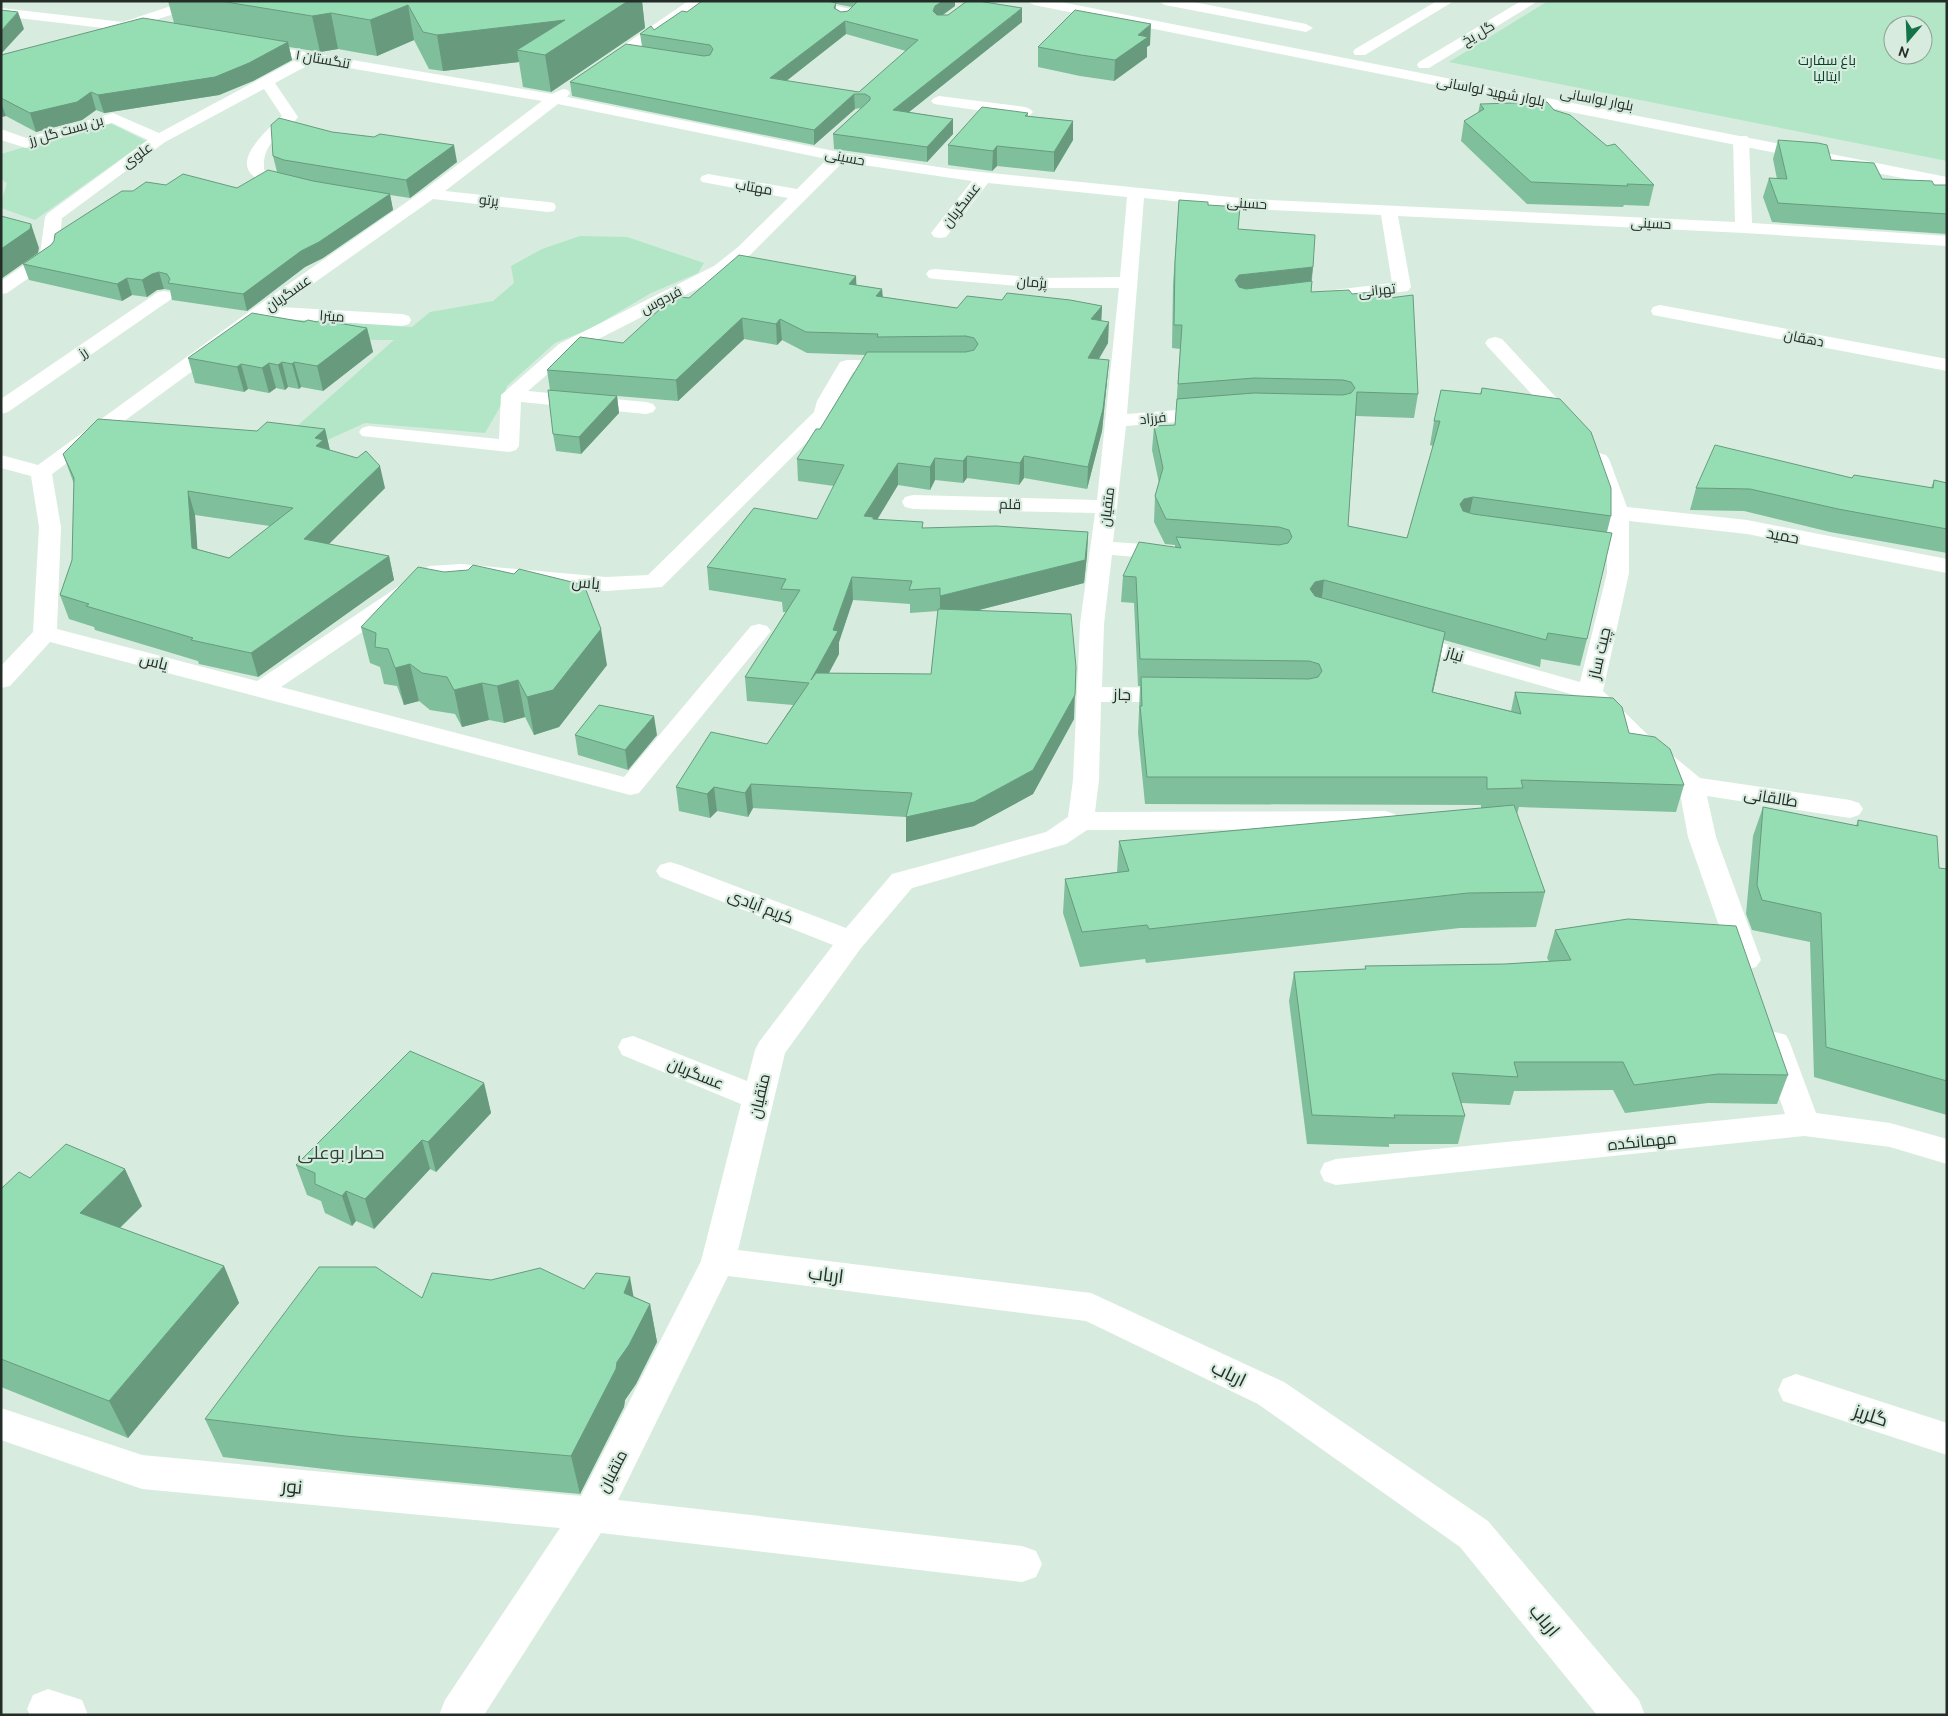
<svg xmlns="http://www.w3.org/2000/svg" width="1948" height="1716" viewBox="0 0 1948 1716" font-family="Ubuntu,Cairo,sans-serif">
<rect width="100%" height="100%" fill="#d7ecdf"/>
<g fill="#b2e6c7" fill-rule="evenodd">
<path d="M1548,1H1947V161L1449,62ZM1893,25H1923V55H1893Z"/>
<polygon points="108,122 146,141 35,220 1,208 1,202 7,183 1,179 1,154"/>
<polygon points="580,236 627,237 704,263 698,273 651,293 590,329 555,343 507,386 500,407 485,433 365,423 325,441 287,435 394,340 271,340 285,318 412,327 430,312 493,301 514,283 511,266 542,249"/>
</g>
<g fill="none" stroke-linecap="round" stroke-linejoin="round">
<g fill="#fff" fill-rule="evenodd">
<polygon points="186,1 208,1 206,4 142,24 159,27 161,30 154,34 1,16 1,8 123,22"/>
<polygon points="688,1 704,1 608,69 598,69 596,66 598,63"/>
<polygon points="782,1 811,1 856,10 858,13 848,23 843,24 836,20 840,15 789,5"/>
<polygon points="1158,1 1188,1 1306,24 1313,28 1306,32 1165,5"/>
<polygon points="1521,1 1538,1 1429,68 1419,68 1417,65 1419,62"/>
<path d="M253,43L552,94L563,89L568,90L570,93L567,97L839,152L952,169L1250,199L1735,222L1733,139L1735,136H1747L1749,139L1752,223L1947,236V246L1744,233L1398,216L1411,287L1408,291L1315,302L1309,301L1306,297L1309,293L1392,283L1381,215L1250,209L1144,198L1127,414L1214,407L1221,409L1224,413L1221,417L1214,419L1126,426L1113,542L1173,546L1181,548L1184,553L1181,558L1173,560L1112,555L1104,624L1102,687L1176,688L1185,690L1188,695L1185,700L1176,702H1101L1099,780L1095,812L1385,811L1395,814L1398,820L1395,826L1385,829L1087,830L1066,844L912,888L861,948L785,1053L738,1250L1091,1293L1284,1382L1488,1521L1639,1700L1645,1715H1597L1460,1547L1258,1404L1086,1321L728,1276L618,1500L1022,1546L1036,1551L1042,1564L1036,1577L1022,1582L601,1533L484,1715H439L445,1700L560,1528L142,1489L1,1440V1408L142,1455L581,1496L701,1261L741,1104L622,1055L618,1047L622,1039L633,1036L747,1081L755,1050L759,1042L833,945L660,877L656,871L660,865L670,862L680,865L846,928L892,874L1046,832L1068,817L1073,780L1080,624L1095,513L913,509L905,507L902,502L905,497L913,495L1097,500L1119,288H1043L935,279L929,278L926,274L929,270L935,269L1043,278L1120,277L1127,197L988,183L946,237L940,238L934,237L931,233L972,181L843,162L750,255L726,274L573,352L528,391L646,402L653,404L656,408L653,412L646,414L521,402L519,446L516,450L509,452L362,436L359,432L362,428L369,426L499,439L501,395L559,344L714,266L738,247L788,198L702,182L700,179L702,176L708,174L797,189L827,159L558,104L445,191L548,202L554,203L556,207L554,211L548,212L433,199L280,307L402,314L409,316L411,320L409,324L402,326L265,318L52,474L61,527L57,629L257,681L429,566L461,564L606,577L648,575L814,412L817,401L840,362L847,360H897L904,362L907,366L904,370L897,372H853L837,401L831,418L662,587L606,591L461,578H442L281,687L624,777L751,626L759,624L767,626L771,631L767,636L639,793L630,795L50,642L10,686L1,688V666L33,632L39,527L31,476L1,468V455L38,465L254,308L424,190L542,101L314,62L275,83L298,117C283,138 262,139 264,170L275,175L302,182L304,185L302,188C292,191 281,187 272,184C221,172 260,136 282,116L264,89L165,142L65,216L62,218L58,256L55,260L7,293L1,294V281L40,254L45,217L48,213L148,140L112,123L26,148L1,140V129L26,138L113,113L159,133L297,59L248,50L246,47L248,44Z"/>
<polygon points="939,96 1025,107 1030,109 1033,112 1030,115 1025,117 934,104 931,101 934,98"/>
<polygon points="164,291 170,292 173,296 170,300 8,412 1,414 1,399 158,292"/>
<polygon points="1660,305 1947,359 1947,371 1653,315 1651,311 1653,307"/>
<polygon points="1495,337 1502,339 1577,420 1580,424 1577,428 1570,430 1563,428 1488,347 1485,343 1488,339"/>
<polygon points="1599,453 1606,455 1609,459 1627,507 1747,520 1947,559 1947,573 1747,534 1629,521 1629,573 1603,691 1649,736 1700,778 1850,800 1859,803 1863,809 1859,815 1850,818 1707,796 1716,837 1761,960 1756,967 1746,970 1736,967 1731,960 1688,837 1679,788 1631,748 1581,697 1398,645 1394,640 1398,635 1406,633 1580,682 1607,573 1607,513 1589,459 1592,455"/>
<polygon points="1775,1032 1786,1035 1790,1043 1816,1113 1890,1123 1947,1139 1947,1164 1890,1147 1804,1136 1336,1185 1324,1181 1320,1172 1324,1163 1336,1159 1785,1114 1760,1043 1764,1035"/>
<polygon points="1796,1374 1947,1423 1947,1455 1783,1401 1778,1390 1783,1379"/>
<polygon points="48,1689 82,1700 88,1715 30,1715 27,1709 33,1695"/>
</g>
<g fill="#fff" fill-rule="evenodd">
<polygon points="1027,1 1056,1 1947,177 1947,187 1034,5"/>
<polygon points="1437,1 1454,1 1365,55 1355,55 1353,52 1355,49"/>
</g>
</g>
<g fill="#80bf9b" fill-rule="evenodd">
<polygon points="168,1 642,1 645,28 551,92 523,87 519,62 443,71 429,69 414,40 377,56 338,49 320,52 289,47 292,60 253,81 219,95 104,113 96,110 82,120 36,132 6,116 1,117 1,55 174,23"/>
<path d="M702,1H955V6L943,15L1022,22L909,112L953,119V134L927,162L834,149L833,134L861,108L855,109L814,145L572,96L570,82L642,46L640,34L654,30L687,12ZM836,4L852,7L848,11L841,12L836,9ZM846,34L906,51L859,92L786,81Z"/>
<polygon points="1150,45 1147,47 1147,57 1114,81 1080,76 1038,67 1038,47"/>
<polygon points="1480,104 1554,110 1607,146 1654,185 1649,206 1624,205 1623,207 1527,204 1461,141 1464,121 1478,113"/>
<polygon points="1028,113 1028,116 1073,121 1073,140 1054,172 997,166 992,171 948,165 948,145"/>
<polygon points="332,132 457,162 410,198 390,195 393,210 323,258 305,267 247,311 172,300 170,290 164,289 157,290 147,297 132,295 122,301 29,280 23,264 133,191 166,185 237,188 277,172 273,156"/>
<polygon points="1778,140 1882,179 1934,185 1947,185 1947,234 1772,222 1763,197 1769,178 1777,179 1773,159"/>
<polygon points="1179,200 1208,205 1238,229 1313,267 1311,292 1418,394 1414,418 1356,416 1348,526 1407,538 1433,446 1430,445 1434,421 1480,394 1482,388 1611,516 1607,532 1587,639 1580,666 1541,659 1540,667 1444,640 1433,692 1511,711 1515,692 1629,733 1684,785 1676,812 1519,807 1517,814 1545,892 1536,927 1460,928 1146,963 1145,959 1080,967 1063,913 1065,879 1117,872 1119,841 1481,808 1481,805 1145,804 1138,733 1140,686 1138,686 1134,603 1121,602 1123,576 1175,547 1175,545 1165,544 1154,522 1155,496 1159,483 1152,450 1154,426 1175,425 1180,349 1172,348 1173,284"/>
<path d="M856,276V285L882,289L883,297L957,308L1002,300L1102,306L1101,321L1108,343L1099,359L1107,381L1102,431L1087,489L1024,478L1019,485L967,478L963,483L935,480L930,490L898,485L877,519L923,528L1088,532L1087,555L1084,583L975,611L1074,719L1033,794L974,826L906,842V817L753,808L748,817L717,811L710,818L679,811L676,787L767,744L793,705L747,701L745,677L786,612H783L782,602L709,590L707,567L817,519L834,486L798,481L797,459L820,429L866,355L807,353L782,340L777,345L744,339L678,401L617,396L619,413L581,454L556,451L553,434L550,390L547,370L623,343L689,298ZM853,600L910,604V613L938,611L931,674L829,673L839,654V642Z"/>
<polygon points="304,322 317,322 367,328 373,352 323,391 301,387 299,389 288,387 285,390 276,388 269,393 248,389 244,392 195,383 188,358"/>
<path d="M325,429L330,450L385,488L329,544L389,556L394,580L258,677L199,664L198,661L95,630L94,627L69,619L60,595L72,560L74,484L63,454L257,431ZM195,515L270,526L229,558L197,549Z"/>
<polygon points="1852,478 1931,488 1934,480 1947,483 1947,553 1830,532 1744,511 1690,510 1696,488"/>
<polygon points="361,627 607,665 559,727 534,735 525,717 504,723 489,720 462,727 455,714 430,710 419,701 404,705 397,686 384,684 380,667 370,663"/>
<polygon points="575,735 657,735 628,770 578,755"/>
<polygon points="1763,807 1856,826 1858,820 1939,868 1947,869 1947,1115 1814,1077 1810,942 1752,930 1746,914 1753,836"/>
<polygon points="1555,930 1788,1075 1777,1104 1708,1103 1625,1113 1613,1090 1514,1091 1510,1105 1461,1103 1465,1116 1458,1144 1389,1144 1389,1147 1307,1144 1289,1001 1294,972 1365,969 1365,966 1505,964 1549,961 1547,958"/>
<polygon points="484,1083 491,1113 436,1172 430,1169 374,1229 356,1221 352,1226 325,1213 321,1201 307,1195 296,1165"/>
<polygon points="30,1178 142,1206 120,1228 224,1266 239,1303 128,1438 1,1387 1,1185 3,1188"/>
<polygon points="491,1280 584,1289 633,1296 650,1304 657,1342 636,1384 625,1400 624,1407 580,1494 359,1473 223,1457 205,1419 422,1298"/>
</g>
<g fill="#689b7e">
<polygon points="628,1 642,1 645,28 551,92 545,55 517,50 519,62 443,71 437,35"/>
<polygon points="943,1 955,1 955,6 935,20 933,11 935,6"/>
<polygon points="408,5 414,40 377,56 370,20"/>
<polygon points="1022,8 1022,22 894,124 893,110"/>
<polygon points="18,12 24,29 1,54 1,31"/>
<polygon points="331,13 338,49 320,52 312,16"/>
<polygon points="845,21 846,34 771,93 770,78"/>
<polygon points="1151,24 1150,45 1147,47 1147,57 1114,81 1115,60 1138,35"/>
<polygon points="288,42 292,60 253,81 219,95 104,113 98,95"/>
<polygon points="91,92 96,110 82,120 36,132 30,113"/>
<polygon points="854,94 855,109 814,145 814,130"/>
<polygon points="1,102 6,116 1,117"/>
<polygon points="953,119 953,134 927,162 927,147"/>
<polygon points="1073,121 1073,140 1054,172 1054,152"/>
<polygon points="454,145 457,162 410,198 406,180"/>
<polygon points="997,146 997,166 992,171 993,151"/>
<polygon points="390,194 393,210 323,258 305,267 247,311 243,294 301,251"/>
<polygon points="31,224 39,248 38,253 1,279 1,249"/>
<polygon points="1313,267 1310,290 1237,298 1235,280 1239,275"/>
<polygon points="159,272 164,289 157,290 147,297 142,280 152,274"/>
<polygon points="856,276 857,297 849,284"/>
<polygon points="127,278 132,295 122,301 117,284"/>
<polygon points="882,289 883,309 876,296"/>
<polygon points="1102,306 1101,327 1091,319"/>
<polygon points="742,318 744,339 678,401 676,380"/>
<polygon points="780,319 782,340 777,345 776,324"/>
<polygon points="1109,322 1108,343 1087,379 1088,358"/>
<polygon points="367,328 373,352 323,391 317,366"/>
<polygon points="1109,360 1107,381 1102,431 1087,489 1088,467"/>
<polygon points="282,362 288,387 285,390 278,365"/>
<polygon points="294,362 301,387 299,389 292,364"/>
<polygon points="269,363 276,388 269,393 262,368"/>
<polygon points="241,364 248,389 244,392 237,367"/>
<polygon points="617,396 619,413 581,454 579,437"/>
<polygon points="325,429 330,451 322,469 315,438"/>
<polygon points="967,456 967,478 963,483 963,461"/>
<polygon points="1024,456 1024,478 1019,485 1020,463"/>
<polygon points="935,458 935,480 930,490 930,467"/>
<polygon points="898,463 898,485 874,525 864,516"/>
<polygon points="380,466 385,488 311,562 304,539"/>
<polygon points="188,491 195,515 199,571 192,548"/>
<polygon points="1473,497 1468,522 1460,504 1464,499"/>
<polygon points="1088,532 1087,555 1084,583 940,620 940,596"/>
<polygon points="389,556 394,580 258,677 251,653"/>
<polygon points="852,577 853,600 839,642 839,654 812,704 811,680 833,630"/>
<polygon points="1324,580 1321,606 1310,589 1315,582"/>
<polygon points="601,629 607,665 559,727 534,735 527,697"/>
<polygon points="1445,632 1440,659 1427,719 1432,692"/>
<polygon points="410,664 419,701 404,705 395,668"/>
<polygon points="1076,667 1074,719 1033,794 974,826 906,842 906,817"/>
<polygon points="518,680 525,717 504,723 497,686"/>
<polygon points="482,683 489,720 462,727 454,690"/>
<polygon points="654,716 657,735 628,770 625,750"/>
<polygon points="751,784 753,808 748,817 745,793"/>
<polygon points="714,787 717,811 710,818 707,794"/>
<polygon points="484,1083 491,1113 436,1172 428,1142"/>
<polygon points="422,1140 430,1169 374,1229 365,1199"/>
<polygon points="125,1169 142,1206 97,1250 80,1213"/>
<polygon points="346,1191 356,1221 352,1226 342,1196"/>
<polygon points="224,1266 239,1303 128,1438 109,1401"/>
<polygon points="630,1277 637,1316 624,1293"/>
<polygon points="650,1304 657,1342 636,1384 625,1400 624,1407 580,1494 571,1456 617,1362"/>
</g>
<g fill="#95deb4" stroke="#689b7e" fill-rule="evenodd">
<polygon points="220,1 628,1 545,55 517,50 565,20 437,35 423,32 408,5 370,20 331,13 312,16"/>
<path d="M702,1H828L836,3L834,8L841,12L848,11L858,1H943L935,6L933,11L937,15H948L967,1H978L1022,8L893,110L953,119L927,147L833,134L870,100V97L865,94H854L814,130L570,82L626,44L704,56L710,55L713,49L710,45L640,34L651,26L654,30L682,11L687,12ZM845,21L918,40L859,92L770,78Z"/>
<polygon points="1,10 18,12 1,31"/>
<polygon points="1075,10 1151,24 1138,35 1148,37 1115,60 1081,55 1038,47"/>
<polygon points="143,18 288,42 249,63 215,77 98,95 91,92 77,102 30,113 1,98 1,55"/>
<polygon points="1547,102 1554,110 1570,115 1607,146 1615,144 1654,185 1627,184 1628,186 1531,182 1464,121 1484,109 1480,104"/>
<polygon points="982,107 1028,113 1025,116 1073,121 1054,152 997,146 993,151 948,145"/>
<polygon points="279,118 332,132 374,137 380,134 454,145 406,180 284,160 273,156 271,125"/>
<polygon points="1778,140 1818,143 1827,145 1831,160 1874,163 1882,179 1932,181 1934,185 1947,185 1947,214 1778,203 1769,178 1787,179"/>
<polygon points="268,170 313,181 390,194 319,242 301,251 243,294 168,283 170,279 167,274 159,272 152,274 142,280 127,278 117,284 23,264 51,245 54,241 55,234 122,191 133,191 146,182 166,185 183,174 237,188"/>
<polygon points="1179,200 1208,202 1208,205 1240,207 1238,229 1315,235 1313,267 1239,275 1235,280 1239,287 1246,289 1312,281 1311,292 1349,290 1352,294 1382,291 1389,298 1413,295 1418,394 1357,392 1348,526 1407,538 1440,421 1434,421 1441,390 1481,394 1482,388 1560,399 1591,432 1611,488 1611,516 1473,497 1464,499 1460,504 1463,511 1473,514 1612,533 1587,639 1548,633 1546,640 1324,580 1315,582 1310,589 1315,596 1445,632 1432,692 1521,714 1515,692 1613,698 1622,707 1629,733 1655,737 1670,749 1684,785 1521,780 1523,788 1487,789 1487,777 1147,777 1140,706 1142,706 1141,677 1309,679 1318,677 1322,671 1319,664 1309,661 1140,659 1136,577 1123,576 1139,542 1181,548 1176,537 1279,545 1288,543 1292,537 1289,530 1279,527 1166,519 1155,496 1163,468 1154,426 1175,425 1177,399 1254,393 1343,395 1351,393 1355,388 1351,382 1343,380 1254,378 1178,384 1182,325 1174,325 1175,262"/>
<polygon points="1,216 31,224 30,229 1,249"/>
<polygon points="739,255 856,276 849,284 882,289 876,296 957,308 967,296 1002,300 1007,293 1070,300 1102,306 1091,319 1109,322 1088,358 1109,360 1103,409 1088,467 1024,456 1020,463 967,456 963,461 935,458 930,467 898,463 864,516 873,517 873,519 923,522 922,528 996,526 1088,532 1085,560 940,596 940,588 909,590 912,581 852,577 833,630 838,631 811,680 816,673 931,674 938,609 1071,614 1076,667 1075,695 1033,770 974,802 906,817 912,793 751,784 745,793 714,787 707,794 676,787 711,732 767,744 809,683 745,677 800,590 781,589 786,579 707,567 754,508 817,519 844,465 797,459 816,429 820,429 867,352 966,352 974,350 978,344 974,338 966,336 877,337 878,334 806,332 780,319 776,324 742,318 676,380 547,370 580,337 623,343 674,296 689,298"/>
<polygon points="252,313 304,322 308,320 317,322 320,320 367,328 317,366 294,362 292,364 282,362 278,365 269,363 262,368 241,364 237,367 188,358"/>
<polygon points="548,390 617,396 579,437 553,434"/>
<path d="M98,419L257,431L267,422L325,429L315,438L323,440L316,446L357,458L366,451L380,466L304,539L389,556L251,653L191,640L193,638L86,606L89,604L60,595L72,560L74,478L63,454ZM188,491L293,508L229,558L192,548Z"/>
<polygon points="1715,445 1852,478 1854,475 1933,488 1934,480 1947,483 1947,529 1838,509 1750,489 1696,488"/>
<polygon points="473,565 514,574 519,569 584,585 601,629 553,690 527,697 518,680 497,686 482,683 454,690 447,677 422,673 410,664 395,668 388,649 375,647 376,633 361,627 418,567 444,572 468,570"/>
<polygon points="599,705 654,716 625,750 575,735"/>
<polygon points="1514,805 1545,892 1468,893 1149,929 1147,925 1082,932 1065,879 1129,871 1119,841"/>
<polygon points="1763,807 1858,826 1858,820 1937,836 1939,868 1947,869 1947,1081 1826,1047 1821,913 1762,900 1757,885"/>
<polygon points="1628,919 1736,926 1788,1075 1718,1074 1634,1085 1623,1062 1514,1062 1518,1077 1452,1073 1465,1116 1394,1115 1395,1118 1312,1115 1294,972 1366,969 1365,966 1505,964 1571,960 1555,930"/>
<polygon points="410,1051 484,1083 428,1142 422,1140 365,1199 346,1191 342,1196 315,1184 315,1173 296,1165"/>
<polygon points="66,1144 125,1169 80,1213 224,1266 109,1401 1,1359 1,1189 19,1172 30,1178"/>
<polygon points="319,1267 376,1267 422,1298 432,1273 491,1280 540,1268 584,1289 596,1273 630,1277 624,1293 650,1304 629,1345 617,1362 616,1369 571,1456 345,1436 205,1419"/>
</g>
<g text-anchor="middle" stroke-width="4.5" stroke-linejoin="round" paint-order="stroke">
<g font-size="14" fill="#242c27" stroke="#d7ecdf">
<text transform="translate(1478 33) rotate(-30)" y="5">گل یخ</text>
<text transform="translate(323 59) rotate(10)" y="5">تنگستان ۱</text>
<text transform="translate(1491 91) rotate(11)" y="5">بلوار شهید لواسانی</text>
<text transform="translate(1597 99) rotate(11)" y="5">بلوار لواسانی</text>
<text transform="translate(66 130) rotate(-16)" y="5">بن بست گل رز</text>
<text transform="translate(137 155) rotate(-36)" y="5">علوی</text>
<text transform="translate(845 157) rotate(11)" y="5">حسینی</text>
<text transform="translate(754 187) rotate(10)" y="5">مهتاب</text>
<text transform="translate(489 200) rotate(6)" y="5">پرتو</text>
<text transform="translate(1247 203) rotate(4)" y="5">حسینی</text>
<text transform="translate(961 205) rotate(-52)" y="5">عسگریان</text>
<text transform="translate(1651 223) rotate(3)" y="5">حسینی</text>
<text transform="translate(1032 282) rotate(4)" y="5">پژمان</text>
<text transform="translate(1377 290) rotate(-6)" y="5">تهرانی</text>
<text transform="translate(288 293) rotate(-35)" y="5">عسگریان</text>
<text transform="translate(661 300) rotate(-27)" y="5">فردوس</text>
<text transform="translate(332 316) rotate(3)" y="5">میترا</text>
<text transform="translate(1804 338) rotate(11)" y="5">دهقان</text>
<text transform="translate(83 352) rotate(-34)" y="5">رز</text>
<text transform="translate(1153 418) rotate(-5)" y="5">فرزاد</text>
<text transform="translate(1010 504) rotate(1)" y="5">قلم</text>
<text transform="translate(1107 507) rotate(-83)" y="5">متقیان</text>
</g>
<g font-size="14" fill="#064228" stroke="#d7ecdf">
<text x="1827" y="65">باغ سفارت<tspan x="1827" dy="16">ایتالیا</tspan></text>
</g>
<g font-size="16" fill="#242c27" stroke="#d7ecdf">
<text transform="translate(1783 535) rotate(11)" y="6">حمید</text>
<text transform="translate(586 582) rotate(5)" y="6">یاس</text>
<text transform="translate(1599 653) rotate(-77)" y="6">چیت ساز</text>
<text transform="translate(1455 654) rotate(16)" y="6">نیاز</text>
<text transform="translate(154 661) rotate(14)" y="6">یاس</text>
<text transform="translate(1122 694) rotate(1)" y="6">جاز</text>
<text transform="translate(1771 797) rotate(9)" y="6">طالقانی</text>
<text transform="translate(761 906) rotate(21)" y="6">کریم آبادی</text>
<text transform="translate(696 1073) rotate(22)" y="6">عسگریان</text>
<text transform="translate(759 1096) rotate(-77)" y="6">متقیان</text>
<text transform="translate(1642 1141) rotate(-6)" y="6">مهمانکده</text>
<text transform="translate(612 1471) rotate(-63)" y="6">متقیان</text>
</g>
<g font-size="18" fill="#314238" stroke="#d7ecdf">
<text x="341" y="1159">حصار بوعلی</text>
</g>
<g font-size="19" fill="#242c27" stroke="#d7ecdf">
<text transform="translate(826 1274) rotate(7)" y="7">ارباب</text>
<text transform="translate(1229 1373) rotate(26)" y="7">ارباب</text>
<text transform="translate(1871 1415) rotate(18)" y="7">گلریز</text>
<text transform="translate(292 1486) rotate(5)" y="7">نور</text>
<text transform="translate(1545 1620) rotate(50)" y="7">ارباب</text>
</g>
</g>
<rect width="1948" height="1716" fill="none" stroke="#242c27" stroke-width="5"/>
<g transform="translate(1908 40) rotate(199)"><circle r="24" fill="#d7ecdf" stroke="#8f9f95"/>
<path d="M0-4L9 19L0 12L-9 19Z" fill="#13744a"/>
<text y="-8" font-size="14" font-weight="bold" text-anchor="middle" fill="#242c27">N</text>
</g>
</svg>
